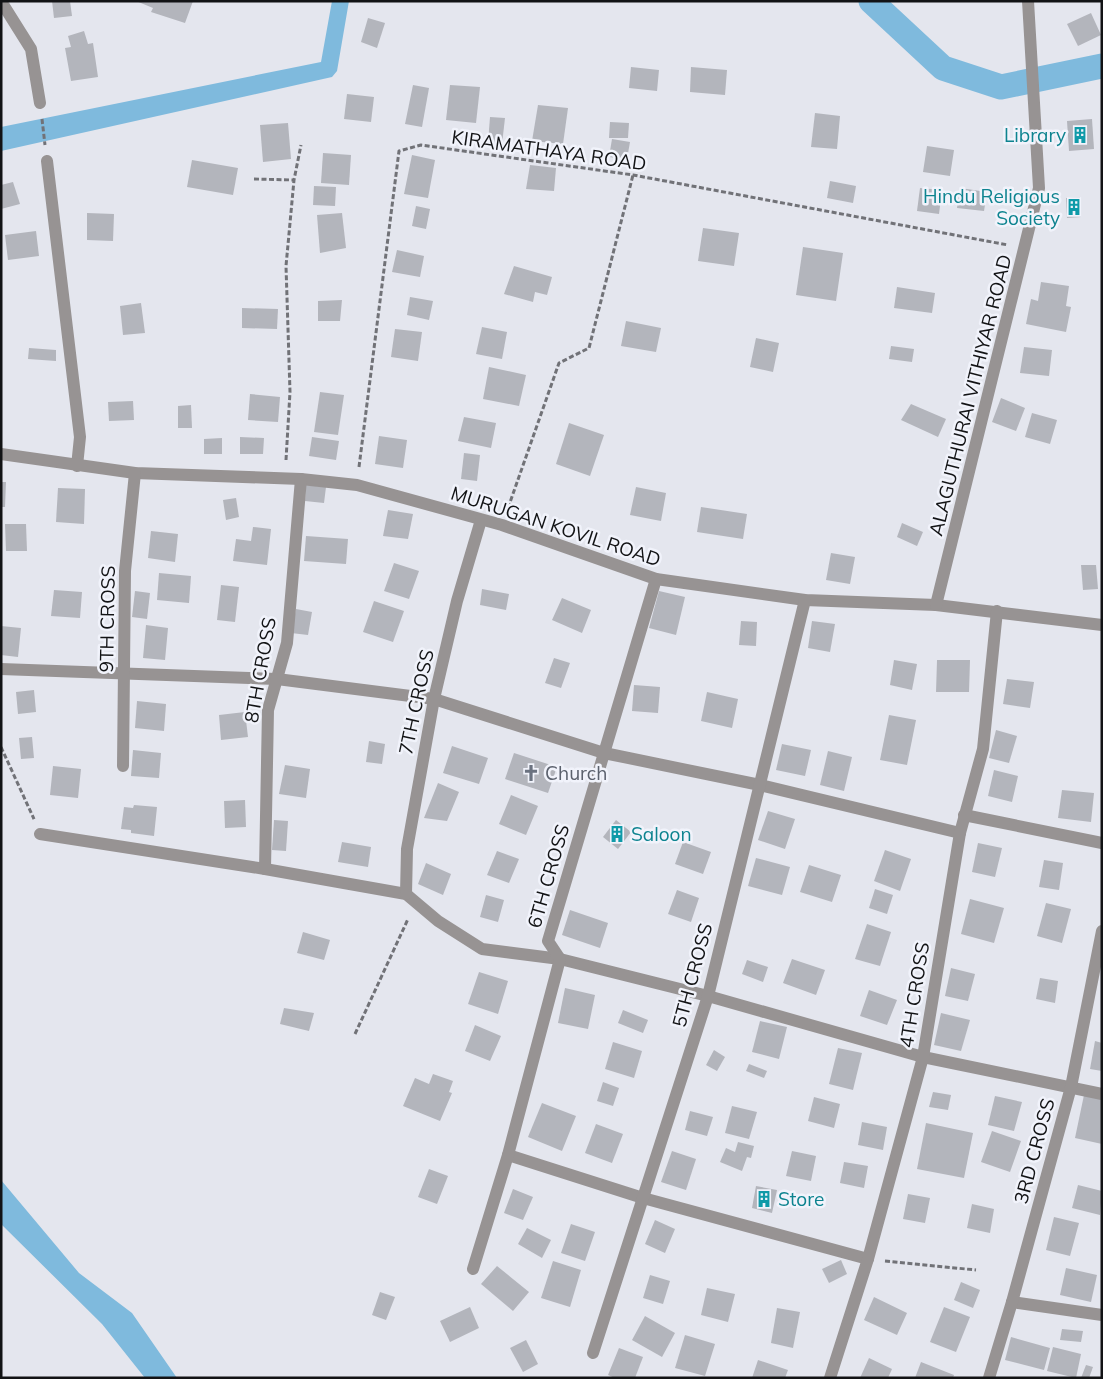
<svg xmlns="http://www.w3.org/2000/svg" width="1103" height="1379" viewBox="0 0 1103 1379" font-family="Mulish,sans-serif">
<rect width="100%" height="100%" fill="#e4e6ee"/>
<g fill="#7fbadd">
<polygon points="332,1 349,1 337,71 332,77 1,151 1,127 321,62"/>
<polygon points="1,1180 79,1273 132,1313 177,1378 145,1378 102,1324 1,1224"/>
</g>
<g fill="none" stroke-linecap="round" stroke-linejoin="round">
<polyline stroke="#7fbadd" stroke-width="25" points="871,1 943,68 1001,87 1102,66"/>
</g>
<g fill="#b3b5bc">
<polygon points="52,1 70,1 72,16 54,18"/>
<polygon points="136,1 193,1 185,23 151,12 153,8"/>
<polygon points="1091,13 1101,35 1078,46 1067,24"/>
<polygon points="368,18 385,23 377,48 361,42"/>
<polygon points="84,31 88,44 93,43 98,77 71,81 65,48 71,47 68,36"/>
<polygon points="631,67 659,70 657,91 629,88"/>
<polygon points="691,67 727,70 725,95 690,92"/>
<polygon points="413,85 429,88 422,127 405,124"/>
<polygon points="450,85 480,87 476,123 446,120"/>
<polygon points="347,94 374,97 371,122 344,119"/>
<polygon points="538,105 568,108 563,144 532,141"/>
<polygon points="815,113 840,116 837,149 811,147"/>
<polygon points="490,117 505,118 502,144 488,143"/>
<polygon points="1092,119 1094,149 1069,151 1067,121"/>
<polygon points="610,122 629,123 628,138 609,138"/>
<polygon points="288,123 291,159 263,162 260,125"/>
<polygon points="612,139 630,142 627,159 609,157"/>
<polygon points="927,146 954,150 950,176 923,172"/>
<polygon points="323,153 351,155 349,185 321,183"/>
<polygon points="412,155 435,160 428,198 404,194"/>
<polygon points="192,160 238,168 233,195 187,187"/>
<polygon points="530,165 556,168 554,191 526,189"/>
<polygon points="830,181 856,186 853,203 827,198"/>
<polygon points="13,182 20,204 1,209 1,185"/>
<polygon points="314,186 336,187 335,206 313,205"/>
<polygon points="920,188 942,190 939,214 917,211"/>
<polygon points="960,188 987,192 984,211 957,208"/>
<polygon points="1080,197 1081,217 1067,218 1066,198"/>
<polygon points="416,206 430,209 426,229 412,226"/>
<polygon points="87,213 114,214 113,241 87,240"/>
<polygon points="342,213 346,248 320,253 317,215"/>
<polygon points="703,228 739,233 734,266 698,261"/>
<polygon points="36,231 39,256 8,260 5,235"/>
<polygon points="803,247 843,253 836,301 796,295"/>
<polygon points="397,250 424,256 420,277 392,272"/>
<polygon points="514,266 552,277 547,295 535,292 533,302 504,294"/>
<polygon points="1041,282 1069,286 1066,306 1071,307 1066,332 1026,324 1031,299 1038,301"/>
<polygon points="897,287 935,293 932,313 894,308"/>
<polygon points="410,297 433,301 429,320 407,315"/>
<polygon points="342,300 340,321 318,321 318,301"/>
<polygon points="141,303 145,333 123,335 120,306"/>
<polygon points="242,308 278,309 277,329 242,328"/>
<polygon points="626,321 661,328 656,352 621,346"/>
<polygon points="482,327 507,332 502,359 476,354"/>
<polygon points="395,329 422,332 418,361 391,357"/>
<polygon points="756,338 779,343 773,372 750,367"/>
<polygon points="891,346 914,349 912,362 889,359"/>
<polygon points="1024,347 1052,350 1049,376 1020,373"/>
<polygon points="29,348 56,350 56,361 28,359"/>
<polygon points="489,367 526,375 519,406 483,399"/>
<polygon points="320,392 344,395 338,435 314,432"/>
<polygon points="250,394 280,397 278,422 248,420"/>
<polygon points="1001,398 1025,408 1016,431 992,422"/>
<polygon points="133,401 134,420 109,421 108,402"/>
<polygon points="911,404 946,419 938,437 901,420"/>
<polygon points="191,405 192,428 178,428 178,406"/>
<polygon points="1032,413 1057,420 1050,444 1025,437"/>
<polygon points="464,417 496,423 491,448 458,441"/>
<polygon points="569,423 604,435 590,476 556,464"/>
<polygon points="379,436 407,440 403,468 375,464"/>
<polygon points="240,437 264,438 263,454 240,454"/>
<polygon points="312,437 339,441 336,460 309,456"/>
<polygon points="222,438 222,454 204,454 204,439"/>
<polygon points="464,453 480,455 477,481 461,479"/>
<polygon points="1,482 6,482 5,507 1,507"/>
<polygon points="306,485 326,487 324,503 305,501"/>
<polygon points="636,487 666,493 661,521 630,515"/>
<polygon points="58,488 85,489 84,524 56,522"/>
<polygon points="236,498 239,517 226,520 223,500"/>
<polygon points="701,507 747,514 743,539 697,532"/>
<polygon points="388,510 413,514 408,539 383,536"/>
<polygon points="902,523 923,532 917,546 897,537"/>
<polygon points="5,524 26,524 27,551 6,551"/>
<polygon points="253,527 271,529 267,565 233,561 236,539 251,541"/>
<polygon points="151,531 178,534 175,562 148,558"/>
<polygon points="306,536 348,539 346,564 304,561"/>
<polygon points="831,553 855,557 850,584 826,580"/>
<polygon points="394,563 419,571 409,599 384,591"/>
<polygon points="1081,565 1096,565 1098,589 1083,590"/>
<polygon points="159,573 191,576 189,603 157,600"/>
<polygon points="221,585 239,587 235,622 217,620"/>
<polygon points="482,589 509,594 506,610 480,605"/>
<polygon points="54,590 82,592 80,618 51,616"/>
<polygon points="135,591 150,593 147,619 132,617"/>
<polygon points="659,591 685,597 676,635 649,628"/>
<polygon points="562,598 591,610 582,633 552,620"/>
<polygon points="374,601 404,611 393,642 363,632"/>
<polygon points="296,609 312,612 308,635 291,633"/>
<polygon points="741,621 757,622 756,646 739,645"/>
<polygon points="812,621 835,624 830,652 808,648"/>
<polygon points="146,625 168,628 165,660 143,658"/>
<polygon points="1,626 21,628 18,657 1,655"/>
<polygon points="554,658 570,663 561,688 545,683"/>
<polygon points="894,660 917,664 912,690 890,685"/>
<polygon points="937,660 970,660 969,692 936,692"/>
<polygon points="1007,679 1034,682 1030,708 1003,704"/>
<polygon points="634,685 660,687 658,713 632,711"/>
<polygon points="34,690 36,712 18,714 16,692"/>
<polygon points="707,692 738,699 732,728 701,721"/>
<polygon points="137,701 166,704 164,731 135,728"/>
<polygon points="245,712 248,737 221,740 219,715"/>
<polygon points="889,715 916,720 907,765 880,760"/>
<polygon points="996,730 1017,736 1009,763 989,758"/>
<polygon points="32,737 34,758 21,759 19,738"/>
<polygon points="369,741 385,744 382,764 366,762"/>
<polygon points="782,744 811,750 805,776 776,770"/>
<polygon points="452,746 488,758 479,784 443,773"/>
<polygon points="133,750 161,753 159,778 131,776"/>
<polygon points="828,751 852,757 844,791 820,785"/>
<polygon points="514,753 557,767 548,793 505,779"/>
<polygon points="285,765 310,769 306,798 279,794"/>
<polygon points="53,766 81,769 78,798 50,795"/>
<polygon points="994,770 1018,776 1012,802 988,796"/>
<polygon points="438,783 459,792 447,821 424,818"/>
<polygon points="1062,790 1094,793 1091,822 1058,818"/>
<polygon points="511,795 538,806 526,835 499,824"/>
<polygon points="245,800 246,827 225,828 224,801"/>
<polygon points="134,805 157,807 154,836 131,833 131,830 121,829 124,807 133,808"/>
<polygon points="768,811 795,819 785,849 758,840"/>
<polygon points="274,820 288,821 286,851 272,850"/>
<polygon points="616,820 631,832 618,849 603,837"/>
<polygon points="342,842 371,847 368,867 338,862"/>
<polygon points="683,842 711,852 703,874 675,864"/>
<polygon points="978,843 1002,848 995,877 972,872"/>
<polygon points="885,850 911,859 900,891 874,881"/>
<polygon points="497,851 519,859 509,883 487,875"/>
<polygon points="756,858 790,867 782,895 748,886"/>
<polygon points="1044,860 1063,863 1059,890 1039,887"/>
<polygon points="426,863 451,874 443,895 418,884"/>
<polygon points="809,865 841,875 832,902 800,892"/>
<polygon points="875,889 893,895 887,914 869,908"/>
<polygon points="677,890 699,898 691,922 668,914"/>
<polygon points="486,895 504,900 498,922 480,917"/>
<polygon points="970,899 1004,908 994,943 961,934"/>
<polygon points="1046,903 1071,909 1062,943 1037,936"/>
<polygon points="570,910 608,923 600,948 562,935"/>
<polygon points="867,924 891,932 880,966 855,959"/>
<polygon points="303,932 330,940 324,960 297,953"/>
<polygon points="792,959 825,970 816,995 783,983"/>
<polygon points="747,960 768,967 763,982 742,974"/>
<polygon points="951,968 975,974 968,1001 945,996"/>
<polygon points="479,972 508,981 498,1014 468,1004"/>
<polygon points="1040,978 1058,981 1055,1003 1036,999"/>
<polygon points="565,988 595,995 588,1029 558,1023"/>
<polygon points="869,990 897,1000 887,1025 860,1016"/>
<polygon points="284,1008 314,1013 309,1031 280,1024"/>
<polygon points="623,1010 648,1020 643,1033 618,1023"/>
<polygon points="941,1013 970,1020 961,1051 934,1045"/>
<polygon points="760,1021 787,1027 779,1059 752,1052"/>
<polygon points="475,1025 501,1036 490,1061 465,1051"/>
<polygon points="1095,1041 1102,1043 1102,1071 1090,1069"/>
<polygon points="613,1042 642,1051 634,1078 605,1069"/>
<polygon points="838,1048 862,1053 853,1090 829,1084"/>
<polygon points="714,1050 725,1057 717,1071 706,1065"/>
<polygon points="749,1064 767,1071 764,1078 746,1071"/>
<polygon points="433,1074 453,1081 449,1092 452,1093 440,1121 403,1106 415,1078 429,1084"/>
<polygon points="603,1082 619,1088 613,1106 597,1101"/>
<polygon points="933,1092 951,1095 948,1110 929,1107"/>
<polygon points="1084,1095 1102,1098 1102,1144 1075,1138"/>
<polygon points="995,1096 1022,1102 1014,1131 988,1125"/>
<polygon points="814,1097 840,1104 834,1128 808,1121"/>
<polygon points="542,1103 576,1116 562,1151 528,1137"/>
<polygon points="732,1106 757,1112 749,1139 725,1133"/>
<polygon points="690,1111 713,1117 707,1136 685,1130"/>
<polygon points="862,1122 887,1127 883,1150 858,1145"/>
<polygon points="926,1123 973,1133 964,1178 917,1169"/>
<polygon points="596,1124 623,1134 612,1163 585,1153"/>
<polygon points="992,1131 1021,1141 1010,1172 981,1162"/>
<polygon points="738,1142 754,1146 751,1158 747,1157 742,1171 720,1162 726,1148 735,1152"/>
<polygon points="672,1151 696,1159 686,1190 661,1182"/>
<polygon points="792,1151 816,1156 811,1181 786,1176"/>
<polygon points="844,1162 868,1166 864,1188 840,1183"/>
<polygon points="429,1169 448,1176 437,1204 418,1197"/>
<polygon points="1078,1185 1102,1191 1100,1215 1072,1208"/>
<polygon points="756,1186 777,1190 772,1213 752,1208"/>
<polygon points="513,1189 533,1197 523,1220 504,1213"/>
<polygon points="908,1194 930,1198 925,1223 903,1219"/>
<polygon points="972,1204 994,1209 990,1233 967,1228"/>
<polygon points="1054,1217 1079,1223 1070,1256 1046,1250"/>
<polygon points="655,1220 675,1229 665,1253 645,1244"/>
<polygon points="571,1224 595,1232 585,1261 561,1253"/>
<polygon points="527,1228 551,1240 542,1258 518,1244"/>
<polygon points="841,1260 847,1274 829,1283 822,1269"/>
<polygon points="553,1261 581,1270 570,1307 541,1298"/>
<polygon points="497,1266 529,1292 513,1311 481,1284"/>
<polygon points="1066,1268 1097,1275 1091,1302 1060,1295"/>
<polygon points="650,1275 670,1281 663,1304 643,1298"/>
<polygon points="961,1282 980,1290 973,1308 954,1300"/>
<polygon points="707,1288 735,1294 728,1322 701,1315"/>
<polygon points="380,1292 395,1297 386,1320 372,1315"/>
<polygon points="874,1297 907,1313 897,1335 864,1320"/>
<polygon points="470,1307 479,1328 450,1342 440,1321"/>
<polygon points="944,1307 970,1317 956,1352 930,1342"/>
<polygon points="777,1308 800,1312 793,1348 771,1343"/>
<polygon points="645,1316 675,1333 662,1357 632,1340"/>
<polygon points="1062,1329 1083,1331 1081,1342 1060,1340"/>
<polygon points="685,1335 715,1344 705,1376 675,1368"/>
<polygon points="1011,1337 1050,1348 1044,1370 1005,1360"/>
<polygon points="526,1340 538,1364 523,1372 510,1348"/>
<polygon points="1053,1347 1081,1354 1076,1378 1047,1371"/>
<polygon points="619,1348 643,1357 635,1378 615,1378 608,1375"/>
<polygon points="869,1358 892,1369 888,1378 860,1378"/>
<polygon points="758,1360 788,1370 785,1378 752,1378"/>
<polygon points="921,1362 954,1375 953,1378 915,1378"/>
<polygon points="1086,1365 1093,1367 1089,1378 1081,1378"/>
</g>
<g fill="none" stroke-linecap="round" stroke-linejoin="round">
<g stroke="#717277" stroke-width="3" stroke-dasharray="5 2.5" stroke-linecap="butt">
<polyline points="42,119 45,145"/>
<polyline points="254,179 294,180"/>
<polyline points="286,460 290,392 286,266 294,180 301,145"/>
<polyline points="359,467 399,151 421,145 633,175 1008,245"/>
<polyline points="508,508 559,363 589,348 633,175"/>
<polyline points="1,747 34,819"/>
<polyline points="355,1034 408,919"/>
<polyline points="885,1261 976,1270"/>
</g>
<g stroke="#979393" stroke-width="12">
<polyline points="1,6 4,6 31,49 40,103"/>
<polyline points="47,161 80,437 77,466"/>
<polyline points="1,454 135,473 301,479 357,485 502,525 656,579 805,600 936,605 1102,625"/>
<polyline points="936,605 1039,188 1028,1"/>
<polyline points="1,669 277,679 434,699 604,753 760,785 960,833"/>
<polyline points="123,766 125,571 135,473"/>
<polyline points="964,815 1102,843"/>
<polyline points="40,834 265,869 406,894 438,921 482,949 560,959 708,996 923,1057 1102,1094"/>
<polyline points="265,869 268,710 287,643 301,479"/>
<polyline points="406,894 407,849 434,699 457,601 481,520"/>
<polyline points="508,1155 643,1198 868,1259"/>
<polyline points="473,1269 508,1155 560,959 548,941 656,579"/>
<polyline points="1012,1302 1102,1315"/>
<polyline points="593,1353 708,996 805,600"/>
<polyline points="830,1378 868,1259 923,1057 960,833 983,749 997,611"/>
<polyline points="989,1378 1012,1302 1071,1087 1102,931"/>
</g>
</g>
<defs>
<g id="building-bare" transform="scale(1.35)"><path d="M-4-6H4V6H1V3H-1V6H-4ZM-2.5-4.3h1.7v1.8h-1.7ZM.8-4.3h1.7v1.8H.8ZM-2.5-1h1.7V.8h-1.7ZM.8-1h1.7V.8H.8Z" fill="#0f9aa8" stroke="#f1f3fb" stroke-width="2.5" paint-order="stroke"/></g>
<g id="church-bare" transform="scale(1.35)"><path d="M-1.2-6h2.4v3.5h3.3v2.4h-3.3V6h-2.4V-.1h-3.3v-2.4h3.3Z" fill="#6b7280" stroke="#f1f3fb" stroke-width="2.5" paint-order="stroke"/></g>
</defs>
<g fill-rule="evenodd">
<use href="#building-bare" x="1080" y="135"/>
<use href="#building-bare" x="1074" y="207"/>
<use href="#church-bare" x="531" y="773"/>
<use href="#building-bare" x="617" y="834"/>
<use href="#building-bare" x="764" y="1199"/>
</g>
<g text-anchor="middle" stroke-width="5" stroke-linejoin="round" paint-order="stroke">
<g font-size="19" fill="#0d838f" stroke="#f1f3fb" text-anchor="end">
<text x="1066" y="142">Library</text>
<text x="1060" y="203">Hindu Religious<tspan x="1060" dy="22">Society</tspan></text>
<text x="631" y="841" text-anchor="start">Saloon</text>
<text x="778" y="1206" text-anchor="start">Store</text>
</g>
<g font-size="19" fill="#121315" stroke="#f1f3fb">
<text transform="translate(549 150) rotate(8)" y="7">KIRAMATHAYA ROAD</text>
<text transform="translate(970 395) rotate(-76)" y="7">ALAGUTHURAI VITHIYAR ROAD</text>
<text transform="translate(556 526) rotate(18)" y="7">MURUGAN KOVIL ROAD</text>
<text transform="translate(107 619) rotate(-89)" y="7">9TH CROSS</text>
<text transform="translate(260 670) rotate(-80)" y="7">8TH CROSS</text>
<text transform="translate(416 702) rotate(-78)" y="7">7TH CROSS</text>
<text transform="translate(548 876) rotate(-74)" y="7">6TH CROSS</text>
<text transform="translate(692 975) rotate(-75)" y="7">5TH CROSS</text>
<text transform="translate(914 995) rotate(-81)" y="7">4TH CROSS</text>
<text transform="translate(1034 1151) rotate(-75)" y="7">3RD CROSS</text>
</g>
<g font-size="19" fill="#5b616d" stroke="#f1f3fb" text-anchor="start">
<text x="545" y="780">Church</text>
</g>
</g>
<rect width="1103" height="1379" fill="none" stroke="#121315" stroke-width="5"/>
</svg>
